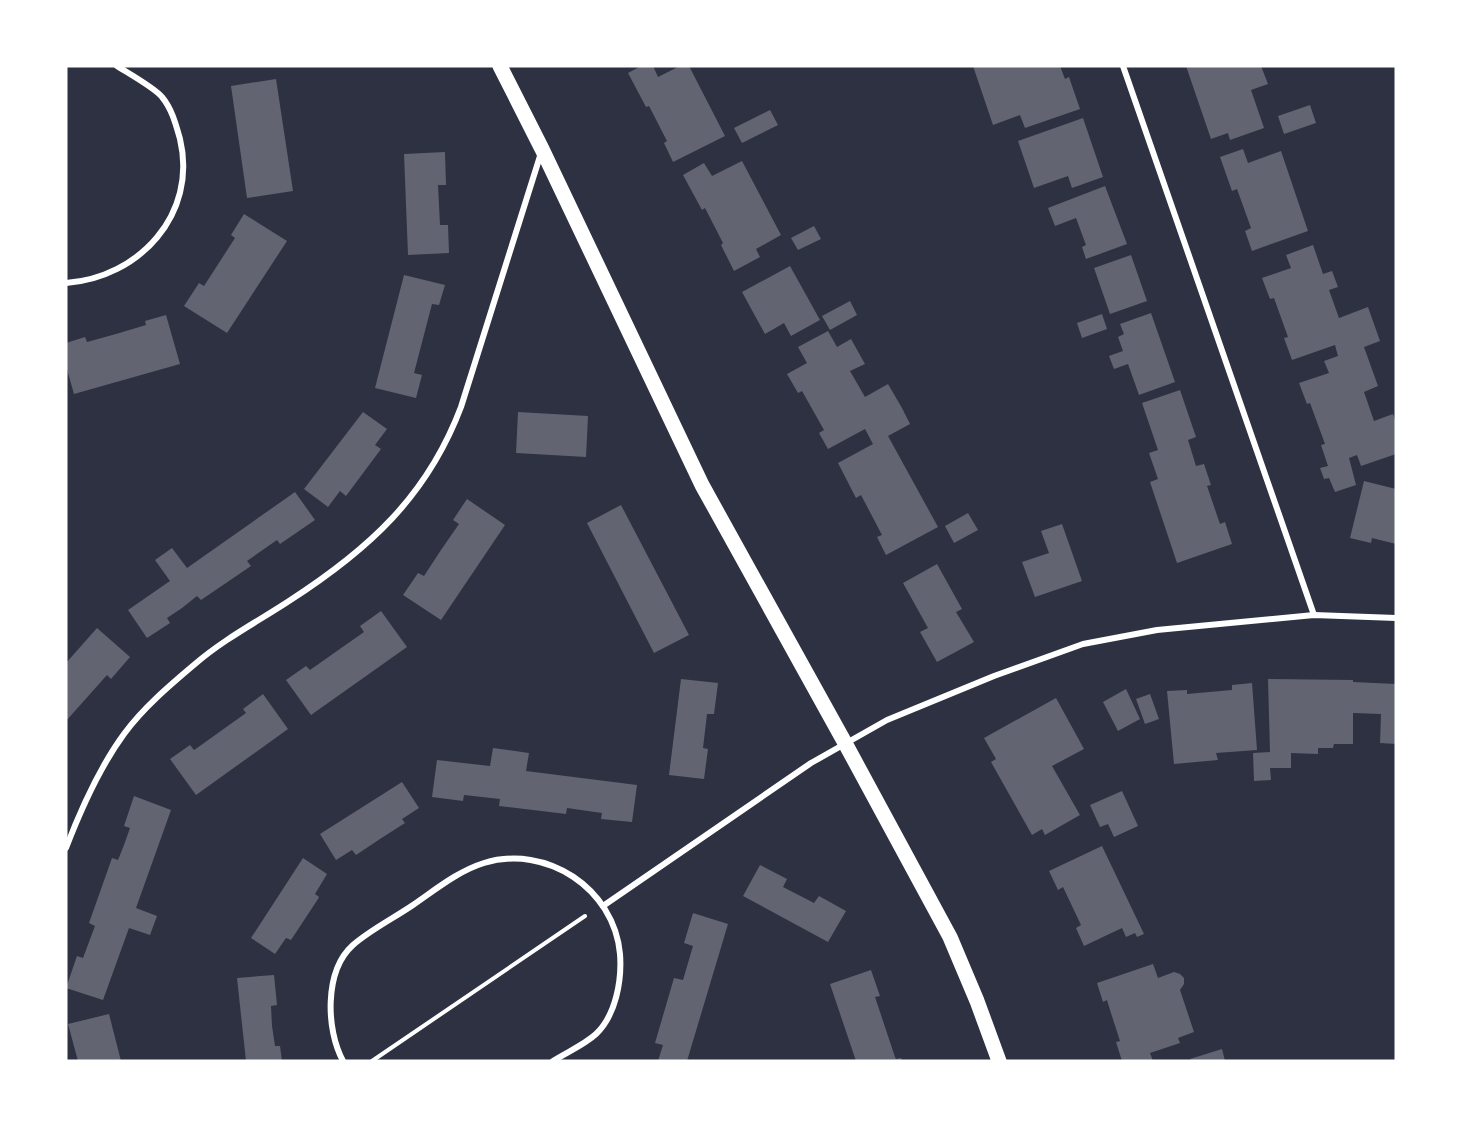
<svg xmlns="http://www.w3.org/2000/svg" width="1462" height="1127" viewBox="0 0 1462 1127" font-family="Poppins,sans-serif">
<rect width="100%" height="100%" fill="#2d3142"/>
<g fill="#626471">
<polygon points="641,66 653,66 658,77 680,66 689,66 725,136 673,162 664,143 667,141 649,106 646,107 628,73"/>
<polygon points="973,66 1060,66 1065,79 1069,77 1080,109 1025,128 1020,115 993,125"/>
<polygon points="1186,66 1261,66 1268,84 1251,90 1264,128 1230,140 1228,133 1211,139"/>
<polygon points="276,79 293,191 247,198 231,86"/>
<polygon points="1310,105 1316,123 1284,134 1278,116"/>
<polygon points="770,110 778,125 742,143 734,128"/>
<polygon points="1083,118 1103,177 1072,188 1068,176 1034,188 1018,141"/>
<polygon points="1243,149 1248,163 1281,151 1308,231 1252,251 1245,231 1251,228 1237,189 1232,191 1220,157"/>
<polygon points="445,152 446,185 438,185 440,225 448,225 449,253 408,255 404,154"/>
<polygon points="742,161 781,235 756,249 760,257 734,271 721,245 723,243 705,208 702,210 683,175 704,163 712,176"/>
<polygon points="1105,186 1127,244 1086,259 1082,247 1086,245 1076,218 1055,226 1048,208"/>
<polygon points="244,214 287,241 227,333 184,306 199,283 204,286 235,238 231,235"/>
<polygon points="814,226 821,239 798,250 791,238"/>
<polygon points="1313,245 1323,274 1332,271 1338,287 1329,290 1339,318 1368,307 1380,341 1364,347 1378,386 1364,392 1374,421 1393,414 1396,423 1396,454 1361,466 1357,455 1349,458 1356,485 1335,492 1329,478 1324,479 1320,468 1328,466 1321,445 1325,444 1310,403 1307,404 1299,383 1329,373 1324,361 1338,356 1335,345 1292,360 1284,338 1288,337 1274,298 1270,299 1262,278 1291,268 1286,255"/>
<polygon points="1131,255 1147,301 1110,314 1094,268"/>
<polygon points="790,266 820,320 791,336 784,323 765,334 742,292"/>
<polygon points="404,275 445,285 439,305 432,304 414,373 422,375 416,398 375,388"/>
<polygon points="850,301 857,315 830,330 822,316"/>
<polygon points="1151,313 1175,382 1139,395 1128,364 1114,369 1109,356 1123,351 1118,337 1124,334 1120,324"/>
<polygon points="1102,314 1107,329 1082,338 1077,323"/>
<polygon points="166,315 180,364 74,394 66,366 66,343 85,337 87,342 116,334 146,325 145,321"/>
<polygon points="828,331 837,347 851,339 865,364 850,371 865,397 888,384 902,408 910,424 888,436 938,527 886,555 877,537 882,535 861,495 856,498 838,463 873,444 865,429 828,449 819,433 824,430 802,391 798,393 787,374 807,363 798,347"/>
<polygon points="1180,390 1196,437 1188,440 1196,466 1204,464 1211,485 1207,486 1220,524 1225,522 1232,544 1177,563 1150,482 1158,479 1149,453 1158,450 1142,403"/>
<polygon points="363,412 387,429 375,445 381,449 346,496 340,491 328,507 304,489"/>
<polygon points="518,412 588,416 586,457 516,453"/>
<polygon points="1364,481 1396,489 1396,544 1372,538 1371,543 1350,538"/>
<polygon points="295,492 315,520 280,544 277,540 247,561 251,566 201,600 197,596 182,608 167,618 170,623 147,638 128,610 170,581 155,560 172,548 187,568"/>
<polygon points="467,499 505,525 441,620 403,595 418,573 424,576 441,550 459,524 453,520"/>
<polygon points="621,505 689,635 654,653 587,523"/>
<polygon points="968,513 978,530 954,543 945,526"/>
<polygon points="1062,524 1082,581 1035,597 1022,562 1049,553 1041,531"/>
<polygon points="937,564 962,609 956,612 974,642 937,662 920,632 928,628 903,583"/>
<polygon points="381,611 407,647 311,715 286,680 306,666 310,670 364,632 360,626"/>
<polygon points="97,628 130,657 111,679 107,675 66,721 66,663"/>
<polygon points="681,679 718,683 714,714 707,714 703,748 708,749 704,779 669,775"/>
<polygon points="1268,679 1353,680 1353,682 1396,684 1396,744 1380,743 1381,714 1353,713 1353,744 1334,744 1333,748 1318,748 1318,754 1291,753 1291,768 1270,768 1271,780 1254,781 1253,753 1270,752"/>
<polygon points="1252,683 1257,750 1216,753 1218,760 1174,764 1167,691 1187,690 1187,694 1232,690 1232,685"/>
<polygon points="1126,689 1140,719 1118,731 1103,702"/>
<polygon points="263,694 288,729 196,795 170,759 190,745 194,750 197,748 246,713 243,709"/>
<polygon points="1150,694 1159,719 1145,724 1136,699"/>
<polygon points="1056,698 1084,749 1052,766 1080,815 1045,835 1042,829 1032,835 991,762 996,759 984,738"/>
<polygon points="493,748 529,753 526,771 637,785 632,822 601,819 602,813 567,808 566,814 499,806 500,799 464,795 463,801 432,797 437,760 490,766"/>
<polygon points="402,782 419,808 402,819 405,823 380,839 356,855 352,850 336,860 320,834"/>
<polygon points="1122,791 1138,826 1114,837 1108,824 1100,827 1090,805"/>
<polygon points="134,796 171,810 136,908 157,916 150,935 129,928 103,1000 66,988 77,956 83,958 95,926 89,923 112,858 118,860 124,845 130,828 124,826"/>
<polygon points="1102,846 1144,934 1137,937 1135,933 1126,937 1122,928 1084,946 1076,928 1081,925 1063,887 1058,890 1049,871"/>
<polygon points="303,858 327,874 315,894 319,897 318,899 291,940 286,938 275,954 251,938"/>
<polygon points="760,865 787,879 783,887 814,903 819,896 846,911 828,942 743,896"/>
<polygon points="693,913 728,924 687,1061 658,1061 663,1045 655,1043 674,978 683,980 693,946 684,943"/>
<polygon points="1153,964 1158,978 1174,972 1180,974 1184,978 1184,984 1180,990 1194,1032 1178,1038 1180,1043 1150,1053 1153,1061 1122,1061 1116,1042 1120,1041 1110,1010 1107,1000 1103,1002 1097,983"/>
<polygon points="871,970 880,996 875,997 895,1057 896,1059 901,1058 902,1061 856,1061 830,984"/>
<polygon points="274,975 277,1005 271,1006 272,1026 275,1046 280,1046 282,1061 246,1061 237,978"/>
<polygon points="109,1014 121,1061 78,1061 68,1024"/>
<polygon points="1222,1049 1225,1061 1191,1061 1190,1059"/>
</g>
<g fill="none" stroke-linecap="round" stroke-linejoin="round">
<polyline stroke="#fff" stroke-width="4" points="372,1061 585,916"/>
<g stroke="#fff" stroke-width="6">
<polyline points="1123,66 1314,615"/>
<path d="M66,283C139,278 198,214 180,139C176,125 172,109 162,97C155,88 128,73 117,66"/>
<path d="M66,848C81,809 99,768 124,734C143,708 170,685 195,664C224,639 257,622 289,601C368,550 427,497 461,407L541,153"/>
<polyline points="603,906 811,763 887,720 994,676 1083,644 1157,630 1314,615 1396,618"/>
<path d="M343,1061C326,1030 324,971 353,945C370,930 394,918 413,905C435,890 458,871 484,863C546,844 614,888 620,954C622,980 616,1015 596,1034C584,1045 567,1052 553,1061"/>
</g>
<polyline stroke="#fff" stroke-width="15" points="500,66 542,149 702,485 845,743 950,937 977,1001 999,1061"/>
</g>
<rect width="1462" height="1127" fill="none" stroke="#ffffff" stroke-width="135"/>
</svg>
